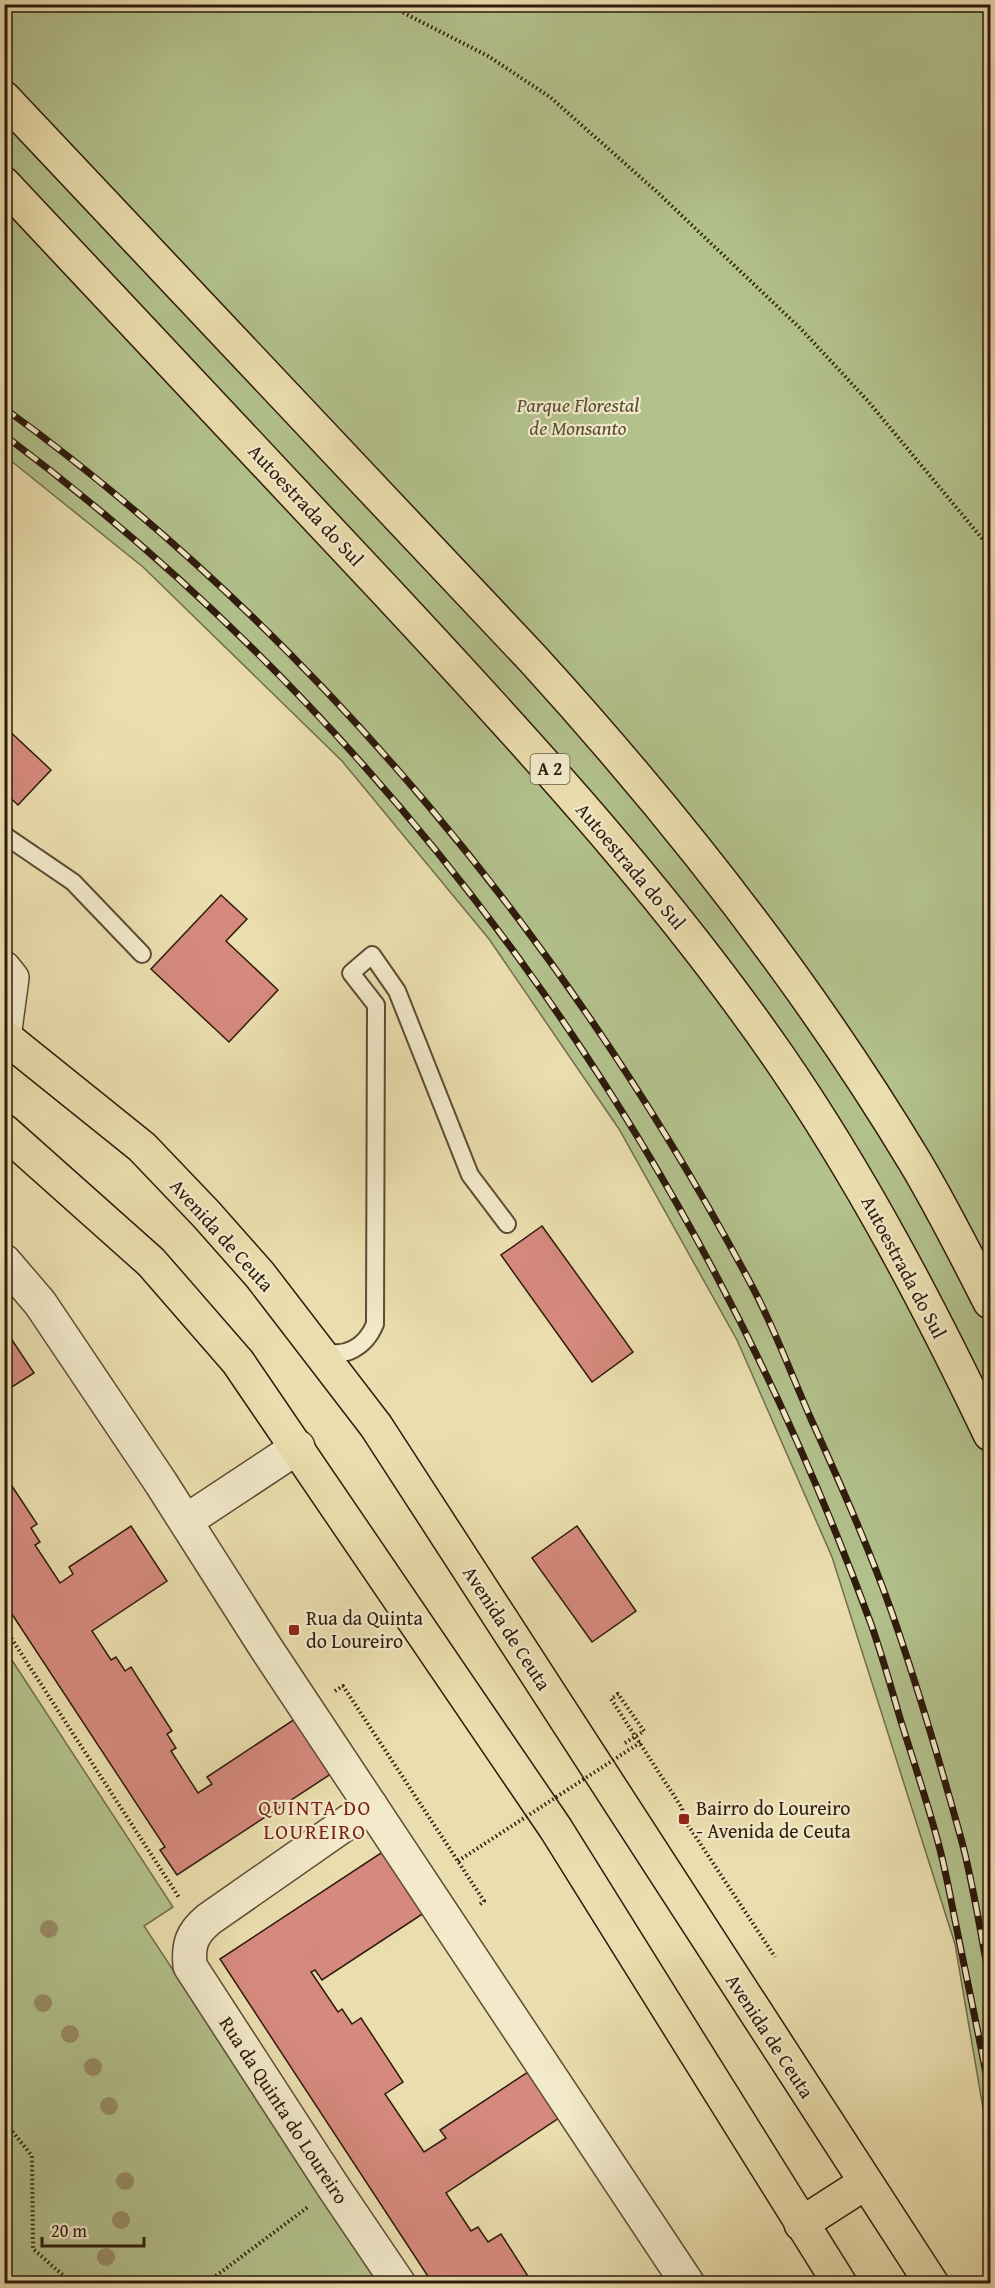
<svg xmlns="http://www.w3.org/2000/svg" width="995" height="2288" viewBox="0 0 995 2288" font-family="'Gentium Book Plus',serif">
<rect width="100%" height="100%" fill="#ebdeae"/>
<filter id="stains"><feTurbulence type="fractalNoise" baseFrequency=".00333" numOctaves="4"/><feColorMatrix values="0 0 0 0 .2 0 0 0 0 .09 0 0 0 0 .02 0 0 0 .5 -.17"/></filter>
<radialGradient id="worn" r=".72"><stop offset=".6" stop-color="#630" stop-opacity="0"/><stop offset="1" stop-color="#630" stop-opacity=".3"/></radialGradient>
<g fill="#b3c28d" stroke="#706e4c" stroke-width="1.5">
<polygon points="4,5 990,5 990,2149 955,1944 832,1557 737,1340 619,1129 489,939 342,761 143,567 5,456"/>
<polygon points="4,1648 173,1907 144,1926 379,2283 5,2283"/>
</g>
<g fill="#d68a7e" stroke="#2e1a0c" stroke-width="1.5">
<polygon points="4,726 51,770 18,805 4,792"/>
<polygon points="221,895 247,919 226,941 278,990 229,1042 151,969"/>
<polygon points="542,1226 633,1352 592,1382 501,1255"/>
<polygon points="4,1328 34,1373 4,1392"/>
<polygon points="4,1474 37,1524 31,1528 40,1542 35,1545 60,1583 73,1574 69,1567 131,1526 167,1581 92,1631 111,1660 116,1657 125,1671 131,1667 172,1731 167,1734 176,1748 171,1751 198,1793 212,1784 207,1777 307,1711 343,1766 177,1875 160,1850 165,1847 4,1602"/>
<polygon points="577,1526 636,1611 592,1642 532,1558"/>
<polygon points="387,1849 427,1911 322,1980 315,1970 311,1972 338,2012 342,2009 352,2024 361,2018 403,2082 385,2094 424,2152 446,2138 440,2130 534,2068 565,2114 446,2193 471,2231 478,2227 488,2242 501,2234 533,2284 433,2284 220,1959"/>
</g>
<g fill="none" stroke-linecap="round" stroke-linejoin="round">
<g stroke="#5d4b34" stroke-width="20">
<g id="lane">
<polyline points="4,835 73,882 142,954"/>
<path d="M319,1348C343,1362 366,1346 375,1324L376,1005L351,973L372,955L397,991L470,1175L507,1224"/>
</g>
</g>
<g stroke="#5d4b34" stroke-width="36">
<g id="street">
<polyline points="4,968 12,978 4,1037"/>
<polyline points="4,1261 40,1303 161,1483 266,1648 688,2284"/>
<polyline points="186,1521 298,1447"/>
<path d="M371,1806L209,1919C192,1933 188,1944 190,1966L334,2188L399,2284"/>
</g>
</g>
<g stroke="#2e1a0c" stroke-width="36">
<g id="highway">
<path d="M4,98L533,659C675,815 806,981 915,1162C942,1207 966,1255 990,1302"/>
<path d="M4,184C140,329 276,473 411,618C541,758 669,899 778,1056C860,1175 928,1304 990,1434"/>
<polyline points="4,1036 142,1147 206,1214 260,1275 376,1426 932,2284"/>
<polyline points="4,1131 151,1262 238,1362 556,1829 840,2284"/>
<polyline points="801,2224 865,2183"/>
</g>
</g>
<g stroke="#2e1a0c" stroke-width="4" stroke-dasharray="1.5 3" stroke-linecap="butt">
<polyline points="359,4 400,11 488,56 550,97 656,191 801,329 867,400 990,548"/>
<polyline points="4,1627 180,1899"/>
<polyline points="335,1691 343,1686 484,1901 478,1906"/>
<polyline points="625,1743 644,1731 618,1694 611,1699 682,1808 684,1819 775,1957"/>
<polyline points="4,2121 32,2156 33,2249 73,2284"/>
<polyline points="205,2284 308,2207"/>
</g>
<use href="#lane" stroke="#f2eaca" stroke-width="16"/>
<use href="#street" stroke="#f2eaca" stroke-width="33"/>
<use href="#highway" stroke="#ebdeae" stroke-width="33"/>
<g stroke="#2e1a0c" stroke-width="7">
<g id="rail">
<path d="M4,408C319,637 571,946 753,1288C775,1330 792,1376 811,1419C840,1483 869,1548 892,1613C918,1688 941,1766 962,1842C974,1888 981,1936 990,1982"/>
<path d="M4,435C408,737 698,1152 871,1624C882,1655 891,1687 900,1718C913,1760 927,1801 938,1842C946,1871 951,1901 957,1930C968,1985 980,2040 990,2095"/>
</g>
</g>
<use href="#rail" stroke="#f2eaca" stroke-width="4.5" stroke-dasharray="14" stroke-linecap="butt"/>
<polyline stroke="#2e1a0c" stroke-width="4" stroke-dasharray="1.5 3" stroke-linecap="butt" points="458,1861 641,1742"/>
</g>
<g fill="#998e6a">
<circle cx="49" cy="1929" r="9"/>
<circle cx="43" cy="2003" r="9"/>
<circle cx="70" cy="2034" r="9"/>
<circle cx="93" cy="2067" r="9"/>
<circle cx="109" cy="2106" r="9"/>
<circle cx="125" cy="2181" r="9"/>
<circle cx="121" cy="2220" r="9"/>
<circle cx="106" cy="2257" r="9"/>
</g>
<g fill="#8f2418" stroke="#f2eaca" stroke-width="2">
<rect x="288" y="1624" width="12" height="12" rx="3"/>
<rect x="678" y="1813" width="12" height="12" rx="3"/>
</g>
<g text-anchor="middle" stroke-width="4.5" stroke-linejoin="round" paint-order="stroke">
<rect fill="#f2eaca" stroke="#695845" stroke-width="1.5" x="530.5" y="754" width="39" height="30" rx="4.5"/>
<g font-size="18" font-weight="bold" fill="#2e1a0c">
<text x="550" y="775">A 2</text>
</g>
<g font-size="20" font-style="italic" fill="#564c33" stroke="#f2eaca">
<text x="578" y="412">Parque Florestal<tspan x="578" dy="23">de Monsanto</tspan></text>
</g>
<g font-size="20" fill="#2e1a0c" stroke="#f2eaca">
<text transform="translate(306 505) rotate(47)" y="7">Autoestrada do Sul</text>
<text transform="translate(631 866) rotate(50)" y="7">Autoestrada do Sul</text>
<text transform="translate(222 1235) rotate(48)" y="7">Avenida de Ceuta</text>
<text transform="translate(904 1267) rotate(62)" y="7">Autoestrada do Sul</text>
<text transform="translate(507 1628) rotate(57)" y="7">Avenida de Ceuta</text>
<text transform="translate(770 2036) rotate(57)" y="7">Avenida de Ceuta</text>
<text transform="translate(284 2110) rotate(57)" y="7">Rua da Quinta do Loureiro</text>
</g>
<g font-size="20" fill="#2e1a0c" stroke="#f2eaca" text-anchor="start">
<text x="306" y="1625">Rua da Quinta<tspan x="306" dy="23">do Loureiro</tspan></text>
<text x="696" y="1815">Bairro do Loureiro<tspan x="696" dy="23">- Avenida de Ceuta</tspan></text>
</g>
<g font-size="21" letter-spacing="1.5" fill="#7a1f14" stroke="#f2eaca">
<text x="315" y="1815">QUINTA DO<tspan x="315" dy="24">LOUREIRO</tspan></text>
</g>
</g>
<rect width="995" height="2288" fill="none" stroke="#ebdeae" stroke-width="24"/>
<rect x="6" y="6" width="983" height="2276" fill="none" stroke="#2e1a0c" stroke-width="3"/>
<rect x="12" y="12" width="971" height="2264" fill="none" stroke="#2e1a0c" stroke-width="1.5"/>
<path d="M42 2237v9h102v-9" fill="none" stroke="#2e1a0c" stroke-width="3"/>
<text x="51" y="2237" font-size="18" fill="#2e1a0c" stroke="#f2eaca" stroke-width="4.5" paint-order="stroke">20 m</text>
<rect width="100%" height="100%" filter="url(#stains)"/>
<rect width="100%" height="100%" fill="url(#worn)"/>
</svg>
